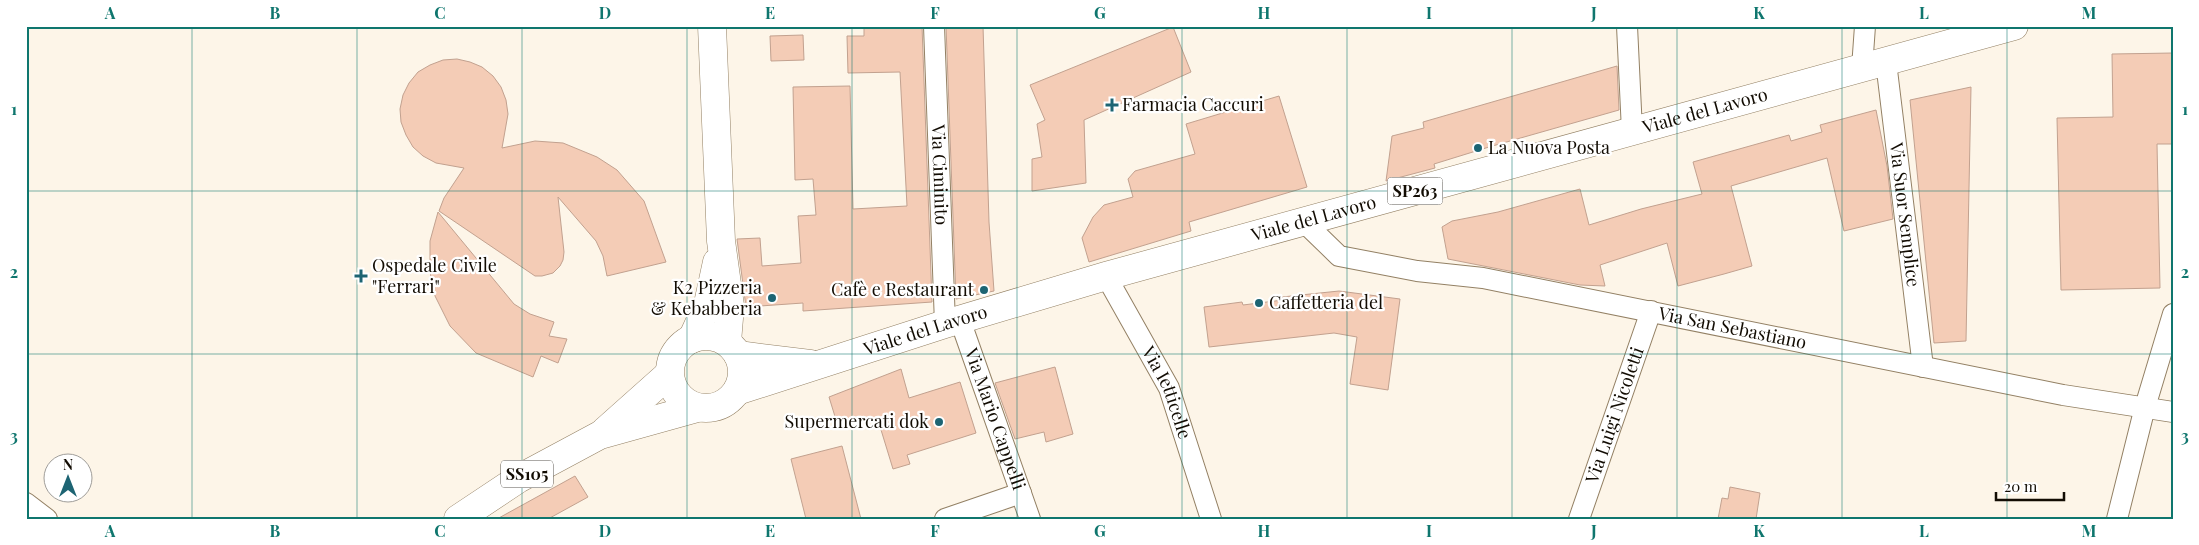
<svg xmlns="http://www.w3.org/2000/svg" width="2199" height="545" viewBox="0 0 2199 545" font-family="'Playfair Display',serif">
<rect width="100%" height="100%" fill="#fdf5e8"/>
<g fill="#f4ccb6" stroke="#c2a18f">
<polygon points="864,26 922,26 932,302 803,311 803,303 746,307 737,239 760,238 762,266 801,263 798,216 816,215 813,179 795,180 793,87 850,86 853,209 907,206 900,72 848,73 847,36 864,36"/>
<polygon points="946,26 983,26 989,222 994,291 956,299"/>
<polygon points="1173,27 1191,72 1084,120 1086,183 1032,191 1032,159 1042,157 1037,124 1045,120 1030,85"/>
<polygon points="803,35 804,60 771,61 770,36"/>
<polygon points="2173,53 2173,144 2157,144 2160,288 2061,290 2057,118 2113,117 2112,54"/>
<polygon points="457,59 470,62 482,67 493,76 501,87 506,100 508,114 502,148 535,141 563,143 597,157 617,170 644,201 666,262 607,276 603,256 596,241 558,197 564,252 563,260 560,266 553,273 542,276 535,276 439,211 444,198 464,168 436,163 423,156 413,147 406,135 401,122 400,109 403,95 409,83 418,72 430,65 443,60"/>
<polygon points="1617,66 1619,110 1489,147 1434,164 1435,168 1386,181 1392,136 1424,128 1423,122"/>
<polygon points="1971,87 1966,341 1934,343 1910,100"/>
<polygon points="1279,96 1307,187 1189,222 1191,231 1089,262 1082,238 1093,217 1104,205 1133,197 1128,179 1135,171 1195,154 1186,124"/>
<polygon points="1876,110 1887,166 1893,219 1844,231 1827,158 1731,186 1752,266 1724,274 1678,286 1667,243 1600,265 1605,286 1580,285 1448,259 1442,227 1452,221 1498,212 1580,189 1589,225 1641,209 1702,194 1693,162 1789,135 1791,141 1822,132 1820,125"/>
<polygon points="438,212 514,304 530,314 554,322 549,336 567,339 558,363 541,356 533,377 476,353 450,326 435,296 430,272 430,241"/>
<polygon points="1339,291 1400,299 1388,390 1350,384 1357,337 1334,333 1209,347 1204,307 1242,302 1243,305 1283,300 1282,297"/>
<polygon points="1055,367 1073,434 1046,442 1044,432 1015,439 995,383"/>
<polygon points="901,369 909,398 960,382 976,433 907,455 910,464 893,469 878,420 837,423 829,397"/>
<polygon points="842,446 861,519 806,519 791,459"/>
<polygon points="575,476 588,497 548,519 497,519"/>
<polygon points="1730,487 1760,493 1756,519 1718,519 1722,498 1728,499"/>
</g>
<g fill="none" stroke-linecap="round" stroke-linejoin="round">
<g stroke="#938064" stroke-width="22">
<g id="street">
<path id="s1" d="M934,26L945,324"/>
<polyline points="1627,26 1632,131"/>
<path id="s2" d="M1886,62L1923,367"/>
<polyline points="1862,68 1865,26"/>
<path id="s3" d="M1304,222L1339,256L1417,271L1483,278L2063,395L2173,412"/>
<path id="s4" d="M1106,276L1169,388L1211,519"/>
<path id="s5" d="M960,320L1030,519"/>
<polyline points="26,503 47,519"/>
<polyline points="945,519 1021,493"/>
<path id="s6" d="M1579,519L1651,311"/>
<polyline points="2117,519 2145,407 2173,314"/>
</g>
</g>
<g stroke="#938064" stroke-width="29">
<g id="secondary">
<polyline points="712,26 721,241 730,306 727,342"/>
<polyline points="692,339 708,304 717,262"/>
</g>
</g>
<g stroke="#938064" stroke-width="29">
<g id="primary">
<circle cx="706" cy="372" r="36"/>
<polyline points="738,355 810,364"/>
<path id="s7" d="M737,391L945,324L1106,276L2014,26"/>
<polyline points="605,431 669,374"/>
<polyline points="458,519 518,479 600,435 697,408"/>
</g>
</g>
<use href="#street" stroke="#fff" stroke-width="20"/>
<use href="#secondary" stroke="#fff" stroke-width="28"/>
<use href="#primary" stroke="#fff" stroke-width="28"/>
</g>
<path fill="none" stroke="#0f766e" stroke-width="1" stroke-opacity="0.55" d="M192,26V519M357,26V519M522,26V519M687,26V519M852,26V519M1017,26V519M1182,26V519M1347,26V519M1512,26V519M1677,26V519M1842,26V519M2007,26V519M26,191H2173M26,354H2173"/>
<g fill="#1d6473" stroke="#fff" stroke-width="2">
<path d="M1109.5 97.5h5v5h5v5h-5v5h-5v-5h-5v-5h5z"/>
<circle cx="1478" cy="148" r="5"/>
<path d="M358.5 268.5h5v5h5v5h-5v5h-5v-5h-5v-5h5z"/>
<circle cx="984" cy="290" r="5"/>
<circle cx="772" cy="298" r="5"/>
<circle cx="1259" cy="303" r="5"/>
<circle cx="939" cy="422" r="5"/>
</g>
<g text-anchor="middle" stroke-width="4.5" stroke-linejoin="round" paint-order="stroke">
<g fill="#fff" stroke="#59554f" stroke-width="1">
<rect x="1387.5" y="177.5" width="55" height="27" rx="4"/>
<rect x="501" y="460.5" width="52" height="27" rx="4"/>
</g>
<g font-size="16" font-weight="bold" fill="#120c03">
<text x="1415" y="197">SP263</text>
<text x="527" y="480">SS105</text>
</g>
<g font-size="18" fill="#120c03" stroke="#fff" text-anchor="start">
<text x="1122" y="111">Farmacia Caccuri</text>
<text x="1488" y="154">La Nuova Posta</text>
<text x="372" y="272">Ospedale Civile<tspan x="372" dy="21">"Ferrari"</tspan></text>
<text x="762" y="294" text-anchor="end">K2 Pizzeria<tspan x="762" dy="21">&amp; Kebabberia</tspan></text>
<text x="974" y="296" text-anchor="end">Cafè e Restaurant</text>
<text x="1269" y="309">Caffetteria del</text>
<text x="929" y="428" text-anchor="end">Supermercati dok</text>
</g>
<g font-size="18" fill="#120c03" stroke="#fff">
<text dy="6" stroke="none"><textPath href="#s7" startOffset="1008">Viale del Lavoro</textPath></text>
<text dy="6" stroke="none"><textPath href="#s1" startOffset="149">Via Ciminito</textPath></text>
<text dy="6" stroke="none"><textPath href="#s2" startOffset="154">Via Suor Semplice</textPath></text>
<text dy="6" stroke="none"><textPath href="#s7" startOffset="602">Viale del Lavoro</textPath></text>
<text dy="6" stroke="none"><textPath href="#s3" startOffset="449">Via San Sebastiano</textPath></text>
<text dy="6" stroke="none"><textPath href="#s7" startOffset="198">Viale del Lavoro</textPath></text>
<text dy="6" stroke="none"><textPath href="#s4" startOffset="132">Via Ietticelle</textPath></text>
<text dy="6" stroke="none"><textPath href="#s6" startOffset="110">Via Luigi Nicoletti</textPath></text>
<text dy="6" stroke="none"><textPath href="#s5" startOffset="105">Via Mario Cappelli</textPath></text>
</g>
</g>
<rect width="2199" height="545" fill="none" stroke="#ffffff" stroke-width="55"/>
<g transform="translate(68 478)"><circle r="24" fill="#ffffff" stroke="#a09e9a"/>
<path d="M0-4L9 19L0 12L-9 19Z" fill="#1d6473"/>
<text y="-8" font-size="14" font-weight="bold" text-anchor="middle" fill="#120c03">N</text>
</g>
<path d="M1996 492v8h68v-8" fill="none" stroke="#120c03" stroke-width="2.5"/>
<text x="2004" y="492" font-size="15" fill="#120c03" stroke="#ffffff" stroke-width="4" paint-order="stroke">20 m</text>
<rect x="28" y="28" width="2144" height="490" fill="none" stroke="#0f766e" stroke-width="2"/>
<g font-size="16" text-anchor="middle" font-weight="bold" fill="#0f766e">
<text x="110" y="19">A</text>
<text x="275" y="19">B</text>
<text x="440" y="19">C</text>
<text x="605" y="19">D</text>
<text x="770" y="19">E</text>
<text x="935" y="19">F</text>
<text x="1100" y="19">G</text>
<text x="1264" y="19">H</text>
<text x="1429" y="19">I</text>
<text x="1594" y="19">J</text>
<text x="1759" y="19">K</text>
<text x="1924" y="19">L</text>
<text x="2089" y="19">M</text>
<text x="14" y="115">1</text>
<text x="2185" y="115">1</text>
<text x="14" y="278">2</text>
<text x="2185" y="278">2</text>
<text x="14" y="442">3</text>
<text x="2185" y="442">3</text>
<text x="110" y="537">A</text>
<text x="275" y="537">B</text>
<text x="440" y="537">C</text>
<text x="605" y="537">D</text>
<text x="770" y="537">E</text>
<text x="935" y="537">F</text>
<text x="1100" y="537">G</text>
<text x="1264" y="537">H</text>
<text x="1429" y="537">I</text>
<text x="1594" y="537">J</text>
<text x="1759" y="537">K</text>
<text x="1924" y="537">L</text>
<text x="2089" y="537">M</text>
</g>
</svg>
